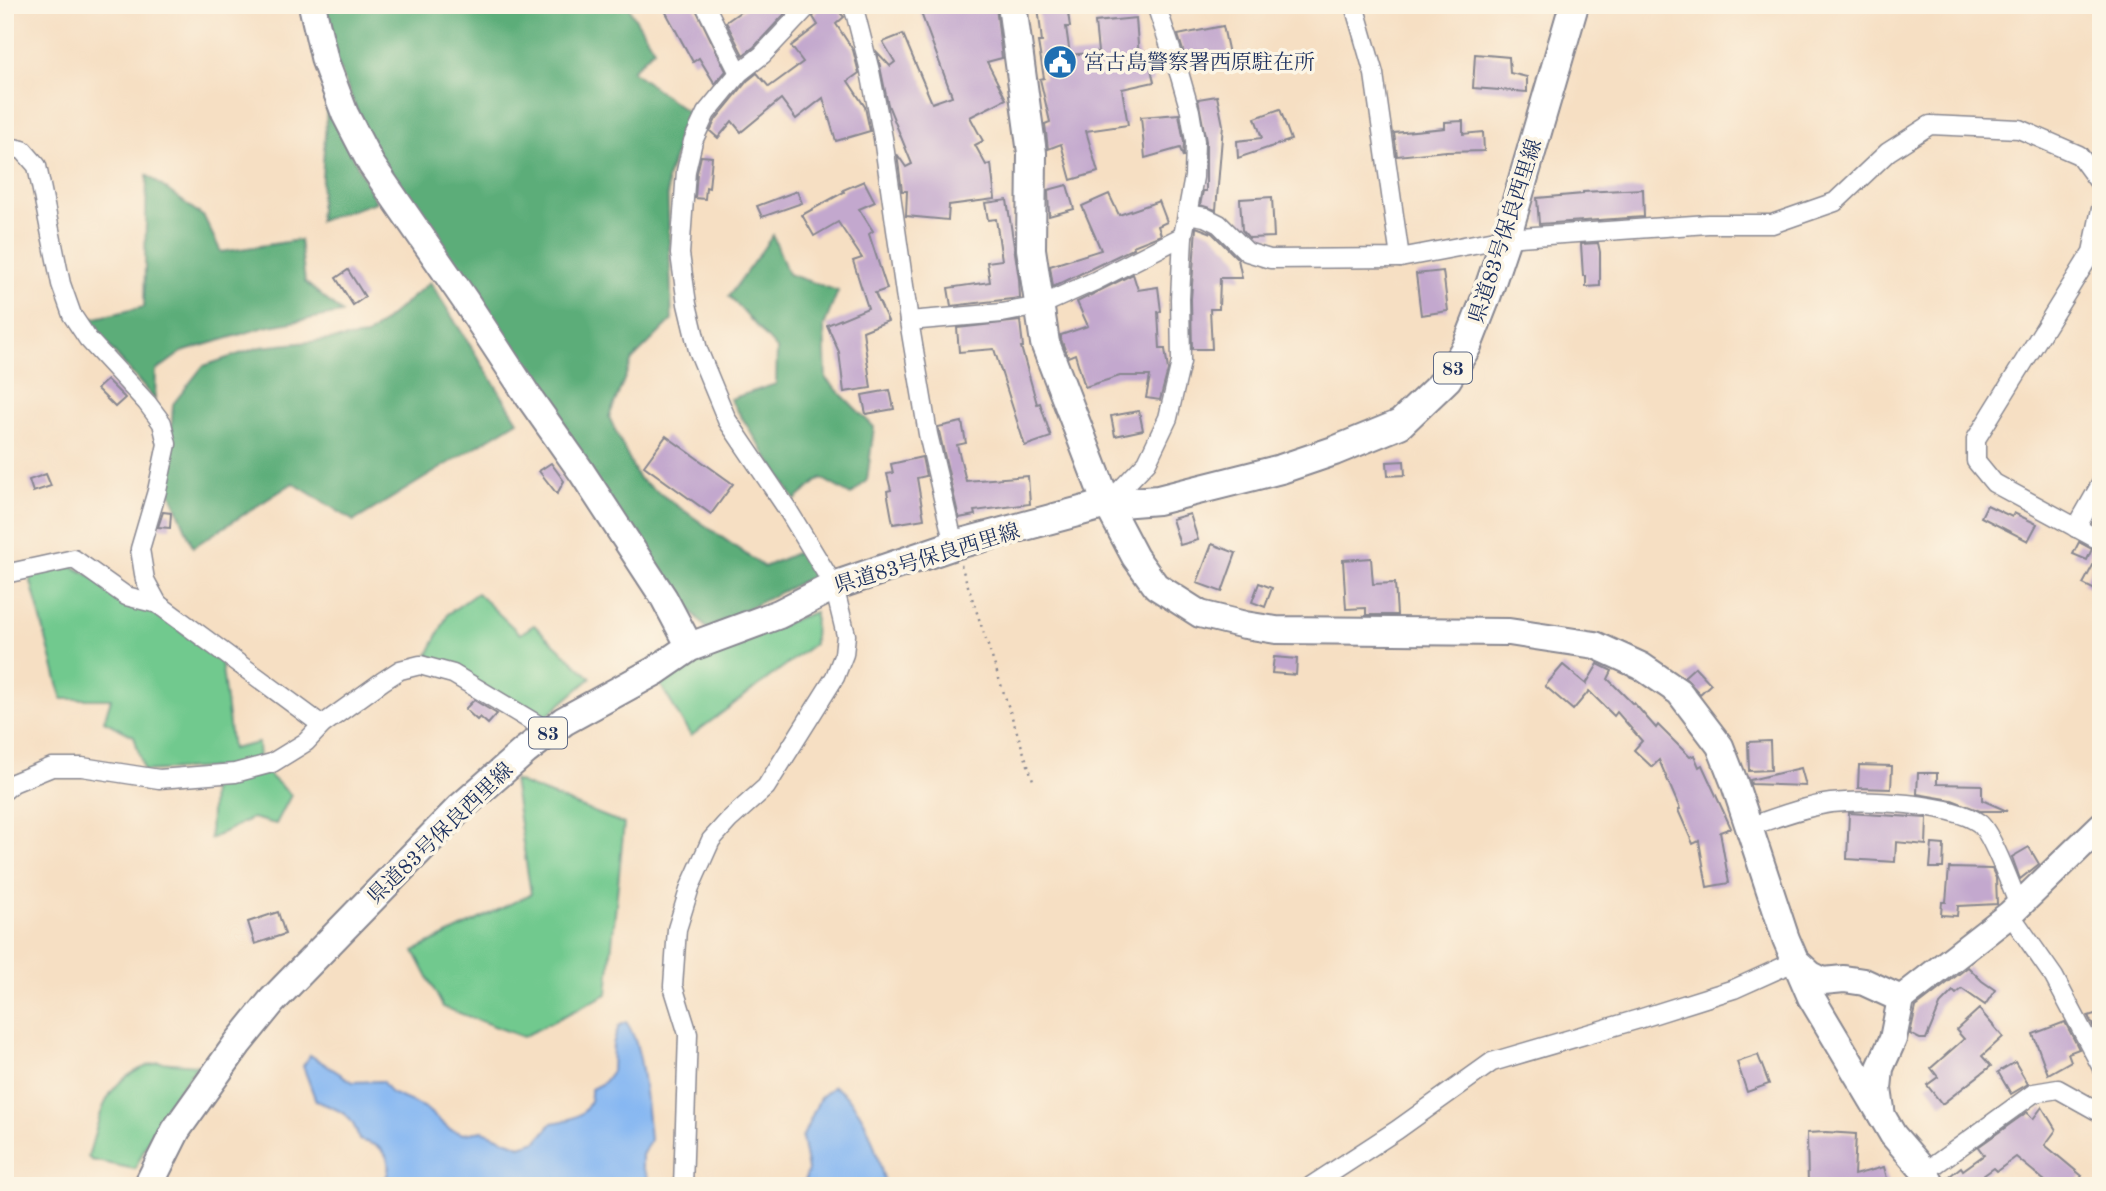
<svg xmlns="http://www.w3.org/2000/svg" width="2106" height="1191" viewBox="0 0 2106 1191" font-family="'Old Standard TT','Noto Serif JP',serif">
<rect width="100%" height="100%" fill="#fcf5e5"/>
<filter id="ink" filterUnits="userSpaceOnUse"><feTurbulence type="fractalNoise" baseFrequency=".0143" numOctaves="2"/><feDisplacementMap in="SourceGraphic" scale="14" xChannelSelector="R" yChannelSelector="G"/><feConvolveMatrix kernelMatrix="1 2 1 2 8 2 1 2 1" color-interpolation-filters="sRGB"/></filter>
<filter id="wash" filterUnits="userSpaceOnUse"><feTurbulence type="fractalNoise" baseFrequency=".00686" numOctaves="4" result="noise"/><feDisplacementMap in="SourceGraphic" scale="28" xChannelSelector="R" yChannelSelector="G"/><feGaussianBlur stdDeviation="1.57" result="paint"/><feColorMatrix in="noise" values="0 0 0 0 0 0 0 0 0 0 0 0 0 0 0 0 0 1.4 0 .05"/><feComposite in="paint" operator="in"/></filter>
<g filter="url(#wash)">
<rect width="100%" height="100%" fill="#f6dfc3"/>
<g fill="#71c98e" stroke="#467c76" stroke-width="2">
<polygon points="72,566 151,609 221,660 232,749 258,743 259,762 245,766 144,771 134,736 104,721 111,699 62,699 29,574"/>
<polygon points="477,593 520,634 534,625 591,678 542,720 428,655 448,614"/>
<polygon points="815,612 814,644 691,736 660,684 715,649"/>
<polygon points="267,773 291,795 276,824 252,818 210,839 212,783"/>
<polygon points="513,780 624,824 607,994 523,1037 443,1007 414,951 531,894"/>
<path d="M159,1062L198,1065C172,1096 151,1133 135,1169L91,1160L88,1157C103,1107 104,1078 159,1062Z"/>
</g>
<g fill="#5cad79" stroke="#3c6e6c" stroke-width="2">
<polygon points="323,5 627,5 654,49 632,71 689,113 667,179 672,320 632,360 609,417 638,478 764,567 803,550 815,575 707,629 650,563 376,159 335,57"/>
<polygon points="327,106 376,202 319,221"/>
<polygon points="147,175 204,217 221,252 300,240 305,282 342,313 265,327 182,352 156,371 155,400 86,320 144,307"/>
<polygon points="773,235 788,274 838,291 824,326 826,379 874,427 867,480 851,495 821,478 795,500 730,399 776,384 777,349 729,296"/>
<polygon points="430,282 518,421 354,521 293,483 193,547 168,486 173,404 203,366 260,347 367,336"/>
</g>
<g fill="#86b7f2" stroke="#5073a8" stroke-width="2">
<path d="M626,1022C643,1045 645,1098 649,1128L650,1140L642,1155V1167L653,1186H378C391,1178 392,1160 381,1149C376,1144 366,1142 359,1140C353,1113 339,1110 316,1101L303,1066L310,1055L353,1082L382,1081L391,1093L424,1107L449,1129L463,1134L483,1131L520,1146L537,1141L552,1123C573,1120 593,1114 591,1089L603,1083L612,1071L613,1044L619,1026Z"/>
<path d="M834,1086C869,1110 874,1147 886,1186H803L808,1170L802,1138L820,1098Z"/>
</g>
<g id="blocks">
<g fill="#c3a8ce">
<polygon points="662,5 694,5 726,71 715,84 699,58 693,62"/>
<polygon points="750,5 793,5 754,47 743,55 726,22"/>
<polygon points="820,5 833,5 844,17 836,24 853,50 859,73 848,81 865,107 870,131 836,141 823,98 796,119 781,99 741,132 732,121 718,138 710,131 716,119 747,81 757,73 769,87 803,62 791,46 818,25 813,17"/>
<polygon points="918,5 987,5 988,9 996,7 1002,58 987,62 1006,99 970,117 983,141 975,145 986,165 991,164 995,199 949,205 948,220 906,216 907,191 902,191 897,154 906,167 912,164 888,105 877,52 890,66 895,62 883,42 903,34 932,103 952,96"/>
<polygon points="1067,5 1070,27 1066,27 1070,55 1098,52 1095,22 1136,18 1139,58 1148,56 1154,82 1122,89 1128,125 1086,131 1098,172 1071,180 1061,144 1048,149 1045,124 1050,122 1040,79 1044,78 1038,42 1042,42 1038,6"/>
<polygon points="1223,26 1229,54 1187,63 1178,35"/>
<polygon points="1475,54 1509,57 1510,73 1527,77 1527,92 1473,88"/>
<polygon points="1217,96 1223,125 1216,210 1200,205 1203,191 1206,191 1206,141 1198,99"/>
<polygon points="1280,109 1291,140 1238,158 1237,141 1262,138 1255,118"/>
<polygon points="1179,114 1184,142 1183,157 1180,148 1145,158 1141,117"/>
<polygon points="1463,121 1463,134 1483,132 1484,151 1446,152 1446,151 1397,156 1394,133 1445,128 1445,122"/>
<polygon points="701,156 712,157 709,188 706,187 705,199 695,198 697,173"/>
<polygon points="864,181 875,202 859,209 873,231 869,234 887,289 875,293 888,321 863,331 871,388 844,392 839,352 827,325 868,308 853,261 862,258 838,222 814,236 802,215 844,192 843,190"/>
<polygon points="1067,185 1074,209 1049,216 1048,190"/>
<polygon points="1643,189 1644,217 1539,224 1537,198 1583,194 1583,192"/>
<polygon points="797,191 802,203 762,217 757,206"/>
<polygon points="1109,194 1119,215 1159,201 1167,222 1158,226 1161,235 1133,246 1134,248 1053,287 1050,266 1101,250 1082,206"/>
<polygon points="1272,197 1274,237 1249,238 1242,230 1240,199"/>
<polygon points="1007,200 1019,279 1020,298 951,306 948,288 990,282 987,262 1002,260 996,219 988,220 985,203"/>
<polygon points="1196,227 1212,233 1238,259 1242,278 1220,278 1219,309 1210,309 1212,349 1192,349 1191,299"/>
<polygon points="1598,243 1600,252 1600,286 1586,287 1586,276 1583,276 1581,244"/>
<polygon points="348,270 365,297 353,305 336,278"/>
<polygon points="1443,271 1448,311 1421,315 1416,274"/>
<polygon points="1133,274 1138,290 1158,287 1161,311 1158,312 1160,349 1165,349 1168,370 1160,400 1146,398 1150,376 1120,376 1085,387 1075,354 1068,357 1061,339 1061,335 1088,326 1077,302"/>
<polygon points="1020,321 1023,347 1021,347 1037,404 1040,403 1051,437 1025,446 994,349 959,352 957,328"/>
<polygon points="107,380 125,398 115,407 97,389"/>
<polygon points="890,390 894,409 866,414 862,395"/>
<polygon points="1139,411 1143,430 1115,436 1111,416"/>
<polygon points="962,422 966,443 957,445 966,481 1028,476 1030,504 974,511 975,515 959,518 938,427"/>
<polygon points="666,436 733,484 711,514 644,466"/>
<polygon points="922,457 926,476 917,478 924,519 893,524 887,491 891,490 887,474 893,473 891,464"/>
<polygon points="1404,461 1405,475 1388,476 1387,462"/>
<polygon points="551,463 564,481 557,494 539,471"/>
<polygon points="46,474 51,486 33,492 29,480"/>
<polygon points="1987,505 2012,517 2014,513 2037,524 2028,541 1981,517"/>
<polygon points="163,512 171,513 170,528 158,527"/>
<polygon points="1190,514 1198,540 1180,545 1172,519"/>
<polygon points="2079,542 2092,549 2087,560 2073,554"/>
<polygon points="1212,544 1236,553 1222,592 1197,583"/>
<polygon points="2100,552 2101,552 2101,593 2083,584"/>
<polygon points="1371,558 1373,584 1395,583 1397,615 1366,615 1366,608 1346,609 1343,560"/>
<polygon points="1259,583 1272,588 1265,607 1252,602"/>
<polygon points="1274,657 1297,659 1296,675 1272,673"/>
<polygon points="1598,664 1612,671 1608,679 1633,704 1634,703 1656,728 1658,725 1690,757 1694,755 1699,767 1702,765 1731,828 1720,832 1729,883 1707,887 1699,841 1693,844 1678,810 1680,809 1659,760 1652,767 1634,750 1642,741 1617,712 1614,716 1589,691 1573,710 1545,686 1563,665 1586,684"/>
<polygon points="1695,667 1711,684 1700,694 1684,677"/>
<polygon points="474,700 497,714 488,724 480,717 477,720 465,709"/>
<polygon points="1770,741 1771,770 1749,771 1748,742"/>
<polygon points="1859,765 1892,766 1891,789 1858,788"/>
<polygon points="1801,768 1806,786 1751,784 1750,780"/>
<polygon points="1918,773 1937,773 1937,784 1982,785 1982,800 2007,811 1980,811 1952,800 1917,794"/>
<polygon points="1849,813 1927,818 1926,845 1896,842 1895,862 1847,859"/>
<polygon points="1932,844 1944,845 1943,868 1930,868"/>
<polygon points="2029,847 2039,864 2020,879 2012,857"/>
<polygon points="1949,868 1992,869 1996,878 1997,904 1958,906 1957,916 1941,915 1942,902 1946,902"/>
<polygon points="278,912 285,934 255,944 248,922"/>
<polygon points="1968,967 1982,981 1995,990 1985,1005 1962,989 1956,994 1953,991 1941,1003 1926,1039 1920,1039 1910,1034 1916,1007"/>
<polygon points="1979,1009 2003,1037 1982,1056 1991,1066 1942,1104 1927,1085 1938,1077 1931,1068 1964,1039 1956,1030"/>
<polygon points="2101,1012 2101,1041 2088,1016"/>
<polygon points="2065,1022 2079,1049 2068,1053 2071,1061 2048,1074 2033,1034"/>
<polygon points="1758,1055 1769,1084 1747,1092 1737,1062"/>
<polygon points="2015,1062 2028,1084 2011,1094 1998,1072"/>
<polygon points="2042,1107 2056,1130 2045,1145 2082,1176 2074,1186 2051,1186 2016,1157 1997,1171 1994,1168 1969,1186 1948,1186 1946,1179 1961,1167 1963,1170 1984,1155 1978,1147 2027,1112 2033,1119"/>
<polygon points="1826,1132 1856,1134 1854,1175 1884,1167 1889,1186 1808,1186 1807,1133"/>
</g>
</g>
</g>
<g filter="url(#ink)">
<use href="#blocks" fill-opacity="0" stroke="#888790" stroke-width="2"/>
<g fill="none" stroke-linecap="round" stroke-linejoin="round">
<g stroke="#888790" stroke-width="21">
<g id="street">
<polyline points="705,5 739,73"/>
<polyline points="852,5 856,16 870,71 883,138 909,321 928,434 954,545"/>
<polyline points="1354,5 1374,74 1400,258"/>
<polyline points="5,146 23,150 37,166 61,284 72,315 88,339 147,403 162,423 167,444 157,491 140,549 145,580 158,604"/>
<polyline points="2101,209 2092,252 1976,439 1976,461 1994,483 2101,541"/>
<polyline points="1187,214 1205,217 1219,224 1247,252 1270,259 1400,258 1506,238 1708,224 1772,224 1835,202 1888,152 1930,125 2019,129 2079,155 2101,185"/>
<polyline points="909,321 1002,313 1039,306 1095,281 1183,236"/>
<polyline points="1107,504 1147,462 1168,418 1181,362 1180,299 1183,236 1194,177 1195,141 1190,111 1180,76 1156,5"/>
<polyline points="2076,528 2101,484"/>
<polyline points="5,574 74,559 126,596 158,604 322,725"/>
<polyline points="5,790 13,783 52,767 82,767 159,779 235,773 272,763 306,742 322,725 383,681 400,670 420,665 453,674 550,732"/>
<path d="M1748,827C1775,818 1803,807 1831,803C1865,799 1951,803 1979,823C1992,833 2011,887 2019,905"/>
<polyline points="2010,914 2054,977 2101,1066"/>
<polyline points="1925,1172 2034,1093 2058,1089 2101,1113"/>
<polyline points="683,1186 688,1034 673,986 677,929 690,887 711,840 729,820 766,787 835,677 844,654 846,635 834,586 786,507 727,420 698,350 687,304 680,254 686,171 693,141 706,113 739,73 762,55 809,5"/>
<polyline points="1311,1186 1397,1130 1492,1062 1639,1019 1734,989 1796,961"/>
</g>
</g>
<g stroke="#888790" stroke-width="30">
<g id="secondary">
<polyline points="312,5 325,61 345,114 371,164 465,300 526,393 581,471 664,598 690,647"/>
<polyline points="1107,504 1135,557 1156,586 1200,614 1245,625 1276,630 1509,632 1595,645 1641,666 1679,692 1720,746 1734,782 1786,939 1811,997 1882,1116"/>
<polyline points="1797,962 1811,975 1823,981 1844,979 1864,982 1901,999"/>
<polyline points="1932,1186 1925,1172 1893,1135 1882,1116 1878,1089 1880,1068 1893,1039 1901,999 2010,914 2101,826"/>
</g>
</g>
<g stroke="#888790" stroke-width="32">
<g id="primary">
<polyline points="1012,5 1032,153 1031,249 1045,343 1107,504"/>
<polyline points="148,1186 176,1130 238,1043 272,1001 460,808 525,751 564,721 655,671 690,647 779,614 834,586 954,545 1107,504 1158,500 1281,469 1334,451 1400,424 1447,379 1467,346 1485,300 1506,238 1574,5"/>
</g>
</g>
<polyline stroke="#888790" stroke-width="2.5" stroke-dasharray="2 5" stroke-linecap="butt" points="961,565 1034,783"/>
<use href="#street" stroke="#fff" stroke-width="18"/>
<use href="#secondary" stroke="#fff" stroke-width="26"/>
<use href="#primary" stroke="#fff" stroke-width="28"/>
</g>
</g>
<defs>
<g id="civic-disc" transform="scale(1.75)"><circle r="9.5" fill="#1f6fb2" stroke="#fcf5e5"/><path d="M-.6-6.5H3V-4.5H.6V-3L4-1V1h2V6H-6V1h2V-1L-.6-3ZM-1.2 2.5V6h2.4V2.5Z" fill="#fff"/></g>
</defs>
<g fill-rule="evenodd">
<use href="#civic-disc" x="1060" y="62"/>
</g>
<g text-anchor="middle" stroke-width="7" stroke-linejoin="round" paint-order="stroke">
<g fill="#fcf5e5" stroke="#5e6a86" stroke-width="2">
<rect x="1434" y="352.5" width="38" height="31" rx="5"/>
<rect x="529" y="717.5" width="38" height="31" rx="5"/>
</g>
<g font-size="19" font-weight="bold" fill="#1b2f5e">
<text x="1453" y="375">83</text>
<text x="548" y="740">83</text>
</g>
<g font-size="21" fill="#1b2f5e" stroke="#fcf5e5" text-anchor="start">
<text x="1084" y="69">宮古島警察署西原駐在所</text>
</g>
<g font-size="21" fill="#1b2f5e" stroke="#fcf5e5">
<text transform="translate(1505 231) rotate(-72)" y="7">県道83号保良西里線</text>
<text transform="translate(927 558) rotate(-17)" y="7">県道83号保良西里線</text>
<text transform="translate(440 833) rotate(-44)" y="7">県道83号保良西里線</text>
</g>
</g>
<rect width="2106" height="1191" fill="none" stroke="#fcf5e5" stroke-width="28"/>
</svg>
